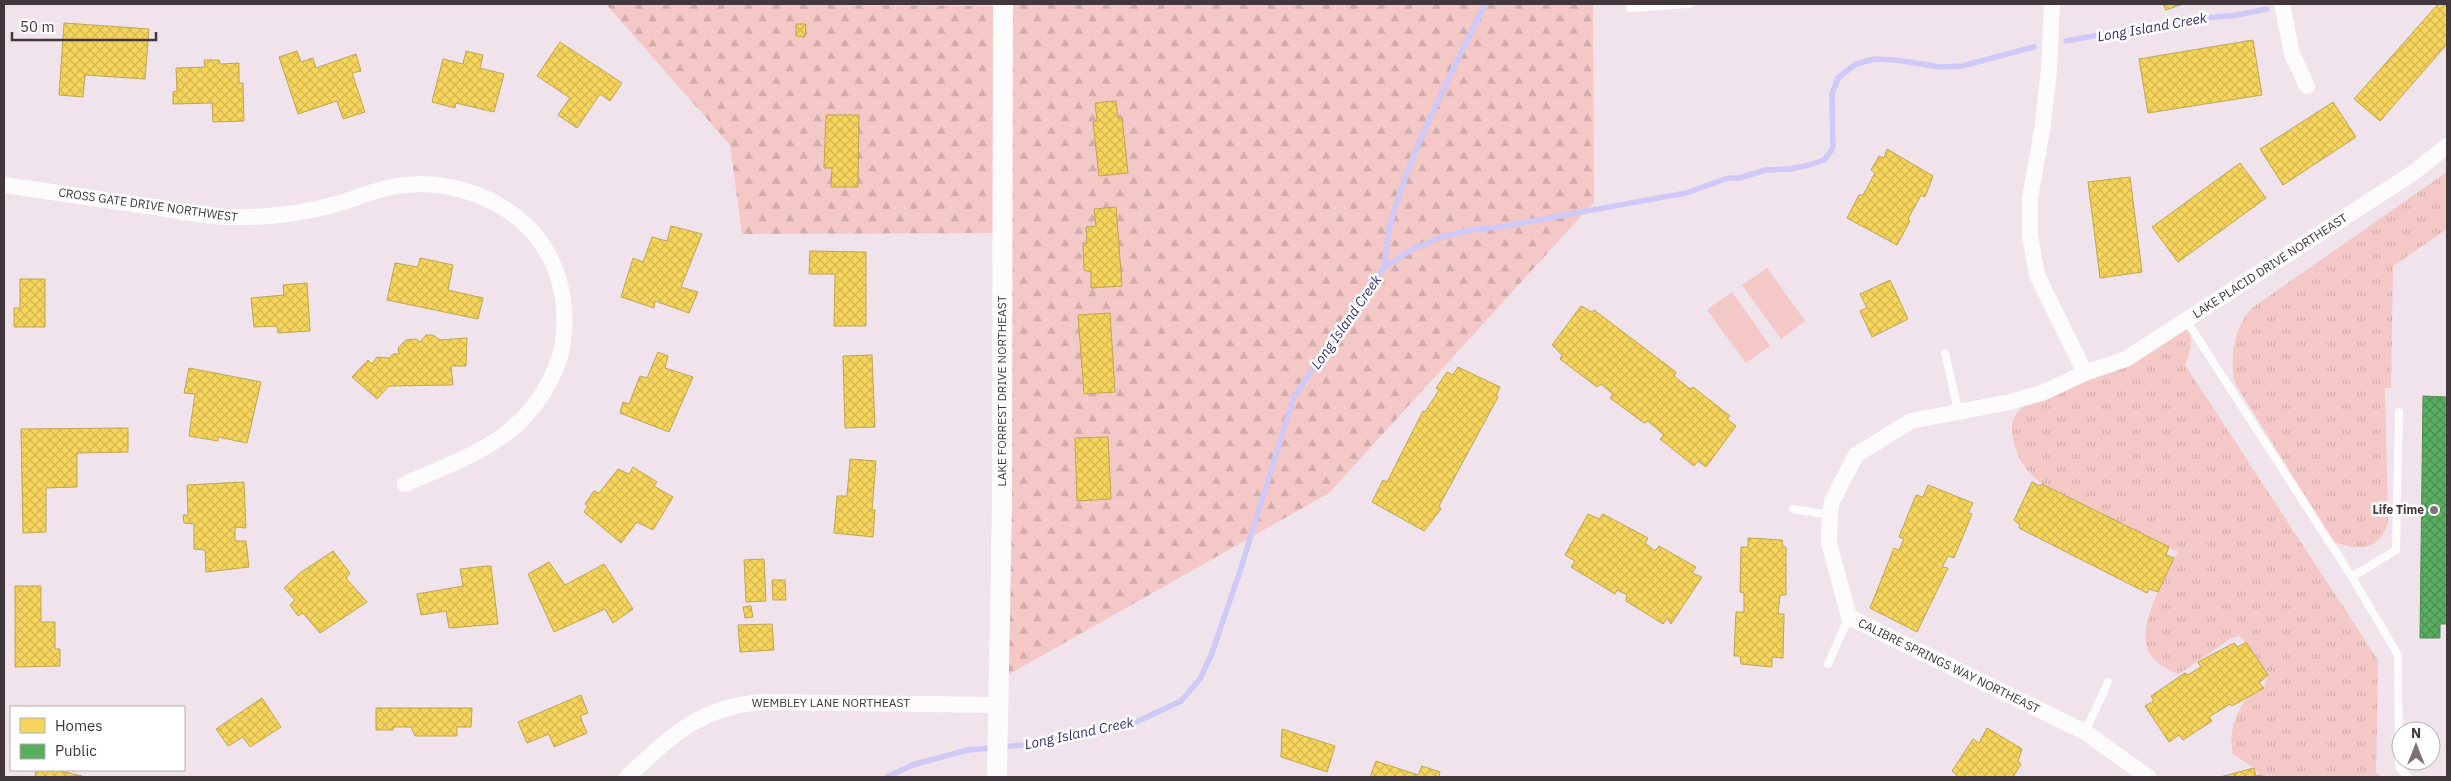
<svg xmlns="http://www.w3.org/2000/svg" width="2451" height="781" viewBox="0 0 2451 781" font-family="'IBM Plex Sans',sans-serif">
<defs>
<pattern id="grass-tufts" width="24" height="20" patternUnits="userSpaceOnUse" patternTransform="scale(1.25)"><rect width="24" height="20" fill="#f3c8c6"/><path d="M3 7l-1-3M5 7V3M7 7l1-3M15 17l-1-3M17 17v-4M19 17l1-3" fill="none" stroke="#d2acab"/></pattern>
<pattern id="forest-firs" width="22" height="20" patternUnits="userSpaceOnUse" patternTransform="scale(1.25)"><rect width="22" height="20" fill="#f3c8c6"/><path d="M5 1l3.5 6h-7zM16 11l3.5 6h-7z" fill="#d2acab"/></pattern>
<pattern id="homes-cross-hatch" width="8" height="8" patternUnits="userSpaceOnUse" patternTransform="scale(1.25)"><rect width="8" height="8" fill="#f6d55c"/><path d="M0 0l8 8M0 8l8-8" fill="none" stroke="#d4b751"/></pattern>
<pattern id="public-cross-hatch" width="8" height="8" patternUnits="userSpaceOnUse" patternTransform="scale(1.25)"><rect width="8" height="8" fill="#5aae61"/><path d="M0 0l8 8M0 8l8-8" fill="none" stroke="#4c8e51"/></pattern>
</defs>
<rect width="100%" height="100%" fill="#f0e3ec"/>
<g fill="url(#grass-tufts)">
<path d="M2447,172V229L2393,266L2391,388H2385L2388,523C2378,551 2360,551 2334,542L2235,383C2229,358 2234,327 2252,308Z"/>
<path d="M2186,320C2193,335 2192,350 2185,365L2378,660L2376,772L2381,777H2262L2254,768L2233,754C2228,736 2235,713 2247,698C2251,693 2259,691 2264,688L2268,675L2243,639L2238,636L2230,639L2179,674C2165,669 2149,660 2146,644C2142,618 2165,574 2178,552L2042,484C2036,479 2029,473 2025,467C2017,457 2009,433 2013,421C2016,411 2024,406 2031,400Z"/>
</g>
<polygon fill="url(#forest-firs)" points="606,4 1008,6 1008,4 1593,4 1594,202 1329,493 997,681 1004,233 742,234 730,145"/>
<g fill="#f3c8c6">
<polygon points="1767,268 1805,321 1781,339 1742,285"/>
<polygon points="1732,292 1770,346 1746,363 1707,310"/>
</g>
<g fill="url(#homes-cross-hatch)" stroke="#c0a653">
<polygon points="2163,4 2183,4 2166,10"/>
<polygon points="2438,4 2447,4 2447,44 2380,121 2354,99"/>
<polygon points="64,23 149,29 145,79 85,75 83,97 59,95"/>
<polygon points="796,24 806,24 805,37 796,36"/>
<polygon points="2253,40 2262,95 2148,113 2139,59"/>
<polygon points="560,42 622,83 610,101 600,94 577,128 558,115 570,98 537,76"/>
<polygon points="297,51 301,62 313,58 316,68 356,54 361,71 352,73 365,112 343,119 337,101 298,114 279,57"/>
<polygon points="466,51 483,55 480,68 504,74 494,112 456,103 455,108 432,102 443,59 463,64"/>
<polygon points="204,60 219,60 220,64 239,63 239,83 243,83 244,121 213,122 212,103 173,104 173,92 177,91 176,68 205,67"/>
<polygon points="1116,101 1118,118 1122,117 1128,173 1099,176 1093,122 1097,121 1095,103"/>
<polygon points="2333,102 2356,137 2283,185 2260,149"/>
<polygon points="826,115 859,115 858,187 831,187 832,168 824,168"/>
<polygon points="1887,149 1933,176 1925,197 1921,195 1908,219 1910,221 1897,245 1847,218 1859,195 1863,195 1875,173 1871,170 1879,156 1884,158"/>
<polygon points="2240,163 2266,198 2178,262 2152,227"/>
<polygon points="2130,177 2142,272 2100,278 2088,182"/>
<polygon points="1116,207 1122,286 1091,288 1091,272 1084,270 1083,243 1087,243 1086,227 1096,226 1094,209"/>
<polygon points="671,226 702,234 681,287 698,292 689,313 655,301 654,308 621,297 633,258 643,262 652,237 667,241"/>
<polygon points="810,251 866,252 866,326 834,326 835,274 809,274"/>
<polygon points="420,258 453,265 448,290 483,298 478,319 387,300 395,263 418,267"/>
<polygon points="20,279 45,279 45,327 14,327 14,308 20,308"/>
<polygon points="1890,280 1908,319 1872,337 1860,311 1867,308 1860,294"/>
<polygon points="307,283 310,331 278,333 277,326 254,327 251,298 284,295 283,285"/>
<polygon points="1581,306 1592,312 1594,310 1676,372 1674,376 1690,389 1693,387 1730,416 1727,419 1736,426 1706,467 1698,461 1694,466 1660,439 1664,435 1648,421 1644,423 1610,398 1613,394 1601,384 1597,387 1560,359 1562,355 1552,345"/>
<polygon points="1110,313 1115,392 1084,394 1078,315"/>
<polygon points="426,335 433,335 440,340 467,338 466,366 451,366 453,385 389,386 377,399 352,377 368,360 372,364 377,357 389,358 393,354 399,354 398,348 406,340 416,339 420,342"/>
<polygon points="658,352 668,356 665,368 693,377 669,432 620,413 623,402 629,404 640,376 647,378"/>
<polygon points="872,355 875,427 845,428 843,356"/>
<polygon points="1458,367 1500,387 1496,396 1498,397 1439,506 1441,509 1424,531 1372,502 1383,480 1387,482 1423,411 1425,412 1439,390 1436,388 1447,372 1453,375"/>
<polygon points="189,368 261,382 247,443 218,437 218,441 189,436 195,394 184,393"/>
<polygon points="128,428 128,452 77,453 77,487 46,488 46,532 23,533 21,429"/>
<polygon points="1108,437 1111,499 1077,501 1075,438"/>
<polygon points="850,459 876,461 872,510 875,510 873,537 834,533 837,496 847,496"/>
<polygon points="633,467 657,482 654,486 673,497 653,530 637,522 621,543 584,512 588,506 585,504 594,491 599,493 618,469 629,474"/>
<polygon points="244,482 246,528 235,527 235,541 246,541 249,567 206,572 205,550 194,549 194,524 184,523 183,515 188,515 187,485"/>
<polygon points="2032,482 2040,486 2042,484 2169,547 2166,555 2174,558 2158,592 2149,589 2147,593 2019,528 2020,525 2014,520"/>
<polygon points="1928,485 1973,503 1968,513 1972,514 1954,558 1948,556 1942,567 1948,568 1917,632 1870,608 1894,548 1899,550 1904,539 1899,537 1916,495 1923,497"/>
<polygon points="1588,514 1599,519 1603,514 1648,538 1645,543 1655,551 1659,546 1696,567 1692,573 1702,577 1671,624 1667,618 1663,624 1626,601 1627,595 1617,590 1615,594 1571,567 1575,561 1565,555"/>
<polygon points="1748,538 1782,540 1783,547 1786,547 1786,595 1780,595 1778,614 1784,614 1783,658 1772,657 1772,667 1741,664 1740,656 1734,656 1736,612 1744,612 1744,593 1740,592 1741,547 1748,547"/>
<polygon points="333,551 350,573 346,578 367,602 320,633 303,613 298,616 290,605 295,600 284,588 300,573"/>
<polygon points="764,559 766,601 746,602 744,560"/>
<polygon points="549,562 565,585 604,564 633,609 613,623 605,609 554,632 528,574"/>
<polygon points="486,566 491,566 498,624 449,628 446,611 421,615 417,594 463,586 460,569"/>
<polygon points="772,580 785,580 786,600 773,600"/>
<polygon points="15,586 41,586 41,622 55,622 55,649 60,649 60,666 15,667"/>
<polygon points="751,606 753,617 745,618 743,607"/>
<polygon points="772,624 774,650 740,652 738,625"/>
<polygon points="2246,642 2268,675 2259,683 2264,688 2232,706 2230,704 2209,717 2212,721 2183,740 2179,735 2169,742 2145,706 2154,701 2151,696 2185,673 2188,675 2201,667 2198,662 2234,643 2238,647"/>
<polygon points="581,695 588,713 580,716 587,733 554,747 549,734 527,743 518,722"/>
<polygon points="262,698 281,727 250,747 243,737 228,746 216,729"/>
<polygon points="376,708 472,708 471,727 457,727 457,736 415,736 411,727 393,727 393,730 376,730"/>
<polygon points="1987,728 2022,749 2018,761 2021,764 2013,777 1956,777 1957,775 1952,771 1973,739 1979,743"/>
<polygon points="1282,729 1335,746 1327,772 1281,757"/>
<polygon points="1376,761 1418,775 1422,766 1440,772 1439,777 1370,777"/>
<polygon points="2254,768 2256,776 2261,775 2262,777 2220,777"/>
<polygon points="36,770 56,770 82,776 35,777"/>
</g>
<polygon fill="url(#public-cross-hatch)" stroke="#528a56" points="2423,396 2447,397 2447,624 2440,624 2440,638 2420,638"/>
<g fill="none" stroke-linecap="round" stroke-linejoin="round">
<g stroke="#cec9f6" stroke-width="5.5">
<polyline points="2066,41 2178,21 2237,15 2267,9"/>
<path d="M1384,267C1386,254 1387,239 1390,226C1410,148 1451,76 1485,4"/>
<polyline points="887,777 912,765 968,750 1025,745 1132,724 1181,701 1200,679 1212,653 1241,568 1294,396 1384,267 1415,248 1442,237 1470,230 1499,227 1686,193 1728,178 1739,178 1766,170 1790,169 1809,165 1824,160 1833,148 1832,94 1838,78 1856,64 1874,59 1896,60 1940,67 1962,66 2034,47"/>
</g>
<g stroke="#fdfbfc" stroke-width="8">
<polyline points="1630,8 1689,4"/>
<polyline points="2186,320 2352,577 2398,655 2399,767 2408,777"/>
<polyline points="1945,353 1958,410"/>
<polyline points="1793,509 1830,515"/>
<polyline points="2352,577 2396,550 2399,412"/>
<polyline points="1828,664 1849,617"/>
<polyline points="2085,732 2108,682"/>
</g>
<g stroke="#fdfbfc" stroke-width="16">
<polyline points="2052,4 2049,70 2042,131 2030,198 2030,236 2037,275 2085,373"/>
<polyline points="2282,4 2292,54 2307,86"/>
<path d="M4,185C54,192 104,200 154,207C179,211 205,217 230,217C266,218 301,214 336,204C352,200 367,193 383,189C435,176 493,191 531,230C557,259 567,296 564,334C563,352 557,368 548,384C518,442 462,459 405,484"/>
<path d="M627,777C672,736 697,708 761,702L998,705"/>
<polyline points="2148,777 2085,732 1849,617 1829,543 1830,515 1832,501 1856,455 1911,421 2010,402 2042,393 2085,373 2126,359 2413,173 2447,146"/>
</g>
<polyline stroke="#fdfbfc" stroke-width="20" points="997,777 1002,506 1003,4"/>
</g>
<circle fill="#7e737a" stroke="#fff" stroke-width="2" cx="2434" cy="510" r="5"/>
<g text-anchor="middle" stroke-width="5" stroke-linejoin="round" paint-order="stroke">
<g font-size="12" fill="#41373d" stroke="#fff">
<text transform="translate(148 205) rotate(8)" y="4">CROSS GATE DRIVE NORTHWEST</text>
<text transform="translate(2270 266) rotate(-33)" y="4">LAKE PLACID DRIVE NORTHEAST</text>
<text transform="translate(1002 391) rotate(-90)" y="4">LAKE FORREST DRIVE NORTHEAST</text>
<text transform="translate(1949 666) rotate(26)" y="4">CALIBRE SPRINGS WAY NORTHEAST</text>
<text x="831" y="707">WEMBLEY LANE NORTHEAST</text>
</g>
<g font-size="12" font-weight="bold" fill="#41373d" stroke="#fff" text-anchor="end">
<text x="2424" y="514">Life Time</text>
</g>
<g font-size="14" font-style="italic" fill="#372e72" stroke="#fff">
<text transform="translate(2152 27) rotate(-10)" y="5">Long Island Creek</text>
<text transform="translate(1346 322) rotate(-55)" y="5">Long Island Creek</text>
<text transform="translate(1079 733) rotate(-12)" y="5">Long Island Creek</text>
</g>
</g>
<rect width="2451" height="781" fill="none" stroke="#41373d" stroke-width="10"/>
<rect x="10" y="706" width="175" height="65" fill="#ffffff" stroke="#b3afb1"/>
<rect x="20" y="718" width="25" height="15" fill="#f6d55c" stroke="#b3afb1"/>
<text x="55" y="731" font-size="15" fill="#41373d">Homes</text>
<rect x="20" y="744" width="25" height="15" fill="#5aae61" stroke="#b3afb1"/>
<text x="55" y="756" font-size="15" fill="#41373d">Public</text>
<g transform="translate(2416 746)"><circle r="24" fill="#ffffff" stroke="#b3afb1"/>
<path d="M0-4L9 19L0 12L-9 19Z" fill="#7e737a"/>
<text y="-8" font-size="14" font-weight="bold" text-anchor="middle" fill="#41373d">N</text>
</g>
<path d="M12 32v8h144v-8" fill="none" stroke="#41373d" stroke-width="2.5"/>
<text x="20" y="32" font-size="15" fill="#41373d" stroke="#ffffff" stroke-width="4" paint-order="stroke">50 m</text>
</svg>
